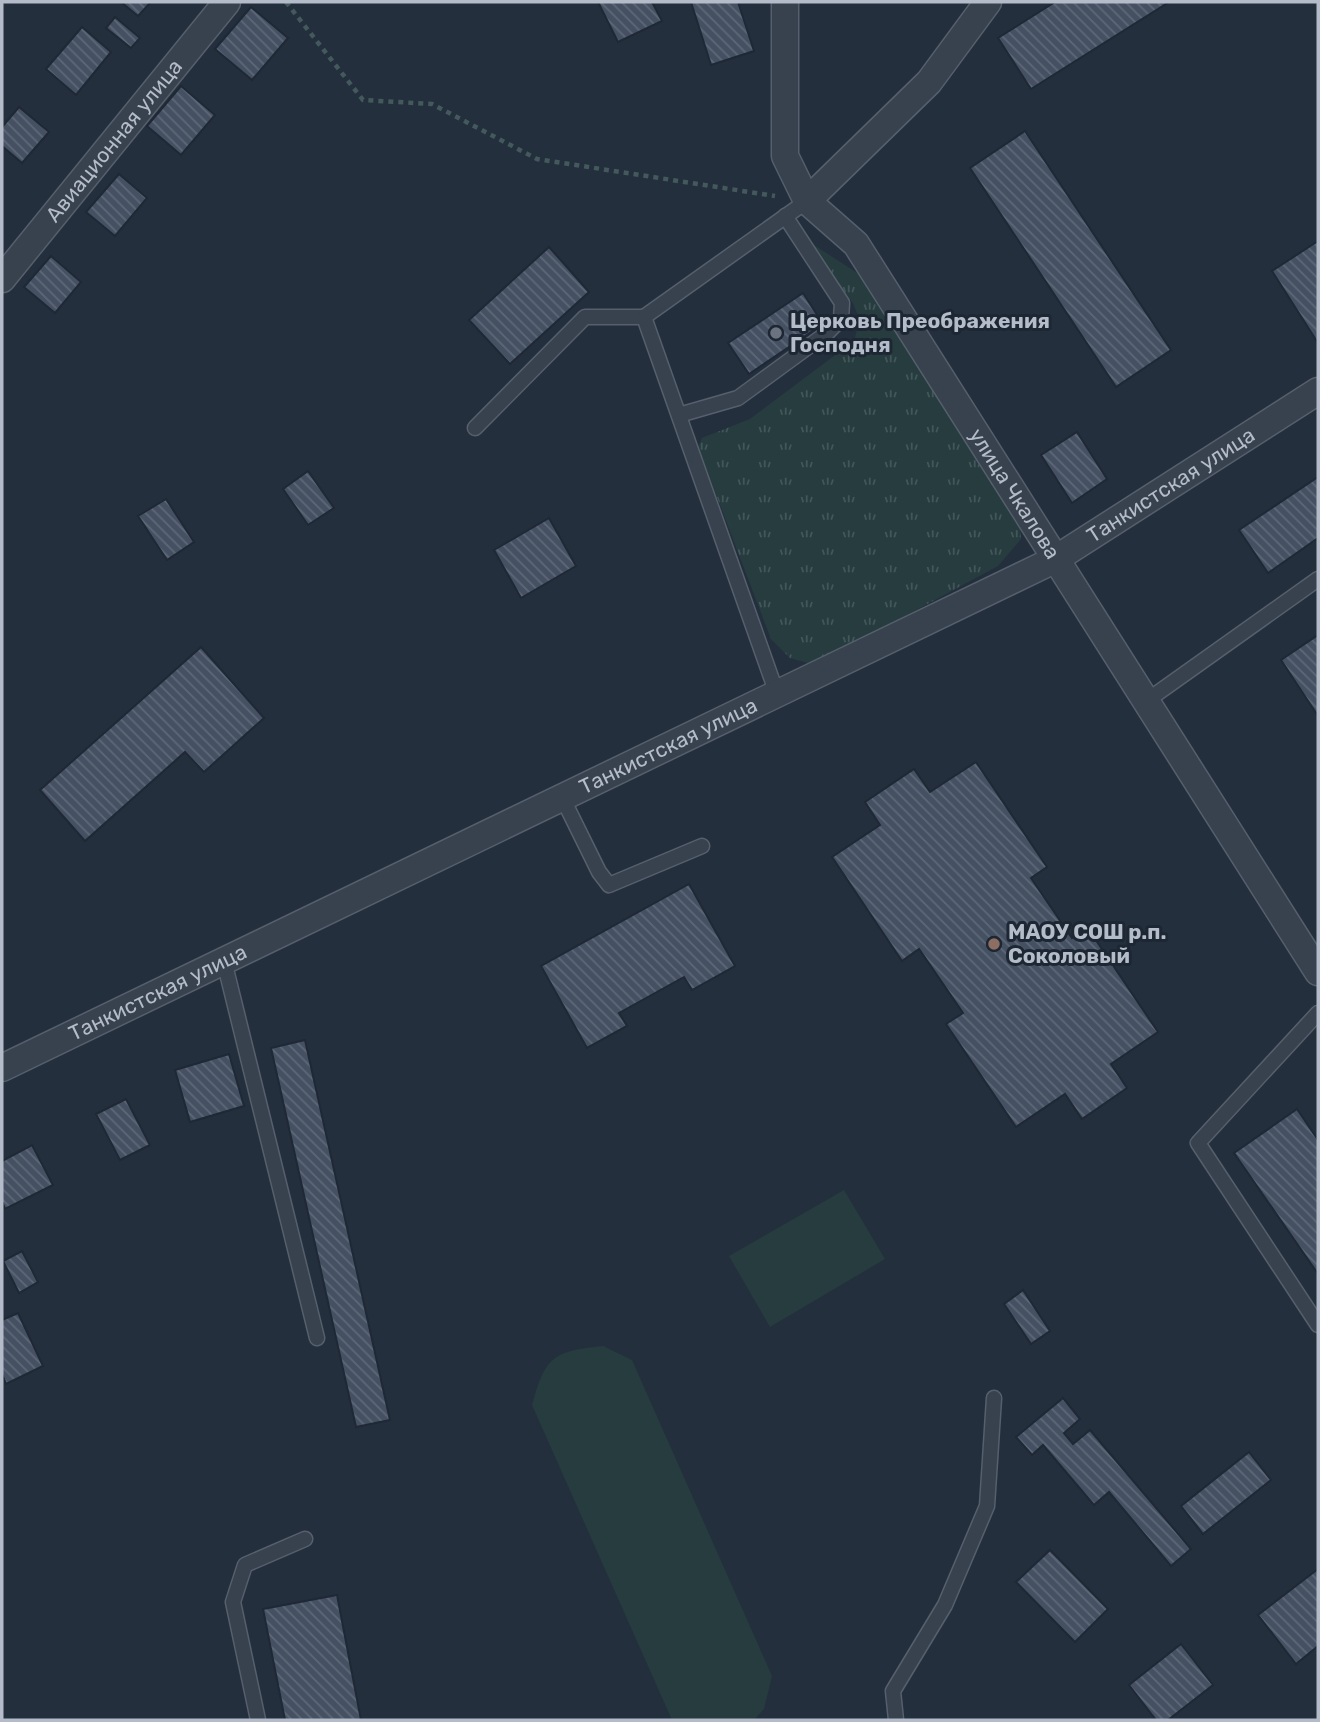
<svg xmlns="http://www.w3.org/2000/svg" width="1320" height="1722" viewBox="0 0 1320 1722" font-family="Rubik,sans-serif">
<defs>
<pattern id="park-tufts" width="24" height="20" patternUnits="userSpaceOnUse" patternTransform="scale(1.75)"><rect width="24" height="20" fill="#263c3f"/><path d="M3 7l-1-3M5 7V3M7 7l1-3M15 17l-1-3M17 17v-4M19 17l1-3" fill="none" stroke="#435659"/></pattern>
<pattern id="building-back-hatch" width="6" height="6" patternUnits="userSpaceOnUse" patternTransform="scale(1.75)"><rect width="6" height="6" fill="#455162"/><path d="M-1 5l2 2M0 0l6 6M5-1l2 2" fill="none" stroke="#5d6877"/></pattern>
</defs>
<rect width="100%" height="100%" fill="#242f3e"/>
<polygon fill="url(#park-tufts)" points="806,240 862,276 1019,517 1021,539 998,566 838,652 808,663 790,658 771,639 698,447 702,438 750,419 854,341 860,320 853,303"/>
<g fill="#263c3f">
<polygon points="844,1190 885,1259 770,1327 729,1256"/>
<path d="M603,1346L632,1360L772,1676L764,1709L754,1720H672L532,1405C545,1356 554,1351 603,1346Z"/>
</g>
<g fill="url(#building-back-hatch)" stroke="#1f2835" stroke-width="2">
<polygon points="121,2 151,2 138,16"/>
<polygon points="598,2 652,2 662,21 618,42"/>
<polygon points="691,2 738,2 754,51 711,65"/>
<polygon points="1055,2 1169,2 1031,89 998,38"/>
<polygon points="251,7 288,38 252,80 215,49"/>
<polygon points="115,17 140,38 131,48 106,28"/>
<polygon points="82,27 111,52 76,95 46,69"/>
<polygon points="181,86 215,115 181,155 147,126"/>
<polygon points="19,107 49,132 22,163 2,146 2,127"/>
<polygon points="1025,131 1171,350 1116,387 970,168"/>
<polygon points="119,174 147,198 115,236 86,212"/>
<polygon points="1318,241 1318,343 1272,271"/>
<polygon points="549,247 589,292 510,364 469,320"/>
<polygon points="51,256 81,282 55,313 24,287"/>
<polygon points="803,293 823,324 749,374 728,343"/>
<polygon points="1077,432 1107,479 1072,503 1041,455"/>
<polygon points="308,471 334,508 308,525 283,489"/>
<polygon points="1318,477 1318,538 1268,573 1239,530"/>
<polygon points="166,499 194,542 167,560 138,516"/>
<polygon points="549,518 576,566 521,598 494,550"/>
<polygon points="1318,635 1318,716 1281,660"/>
<polygon points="201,647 264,718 204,772 185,752 85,841 40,790"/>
<polygon points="976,762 1047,867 1031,878 1072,938 1087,927 1158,1032 1111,1064 1127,1088 1082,1119 1065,1094 1016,1127 946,1024 963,1013 919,949 902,961 832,857 880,825 865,802 914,769 930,792"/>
<polygon points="689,884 735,966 692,990 684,977 619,1013 627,1026 587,1048 541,966"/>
<polygon points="305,1040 390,1420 356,1427 271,1048"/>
<polygon points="229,1054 244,1106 190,1122 175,1070"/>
<polygon points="126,1099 150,1145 120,1160 96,1114"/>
<polygon points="1297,1109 1318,1140 1318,1274 1234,1153"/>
<polygon points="32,1145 53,1185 5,1209 2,1202 2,1161"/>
<polygon points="22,1251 38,1282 19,1293 3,1261"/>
<polygon points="1023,1290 1050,1331 1031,1344 1004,1304"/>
<polygon points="18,1313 43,1366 6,1384 2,1374 2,1320"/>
<polygon points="1063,1398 1080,1419 1064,1433 1073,1444 1090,1430 1191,1549 1171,1566 1109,1492 1094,1505 1043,1445 1032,1455 1016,1437"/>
<polygon points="1249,1452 1271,1480 1203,1534 1181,1506"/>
<polygon points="1050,1550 1108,1609 1075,1642 1016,1582"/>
<polygon points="1318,1569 1318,1646 1296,1664 1258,1615"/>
<polygon points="337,1595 361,1720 285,1720 263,1609"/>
<polygon points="1181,1644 1213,1685 1168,1720 1156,1720 1129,1685"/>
</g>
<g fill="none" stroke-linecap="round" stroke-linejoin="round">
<g stroke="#565f6c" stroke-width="17">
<g id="lane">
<polyline points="679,415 738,398 827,333 841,319 842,303 785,216"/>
<polyline points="475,428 585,317 644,317"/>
<polyline points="777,694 644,317 807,201"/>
<polyline points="1145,702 1318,579"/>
<polyline points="562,797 599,872 609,885 702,846"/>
<polyline points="224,961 317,1338"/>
<polyline points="1318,1013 1198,1143 1318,1325"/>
<polyline points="258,1720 233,1602 245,1565 305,1539"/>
<polyline points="896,1720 893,1691 945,1605 987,1506 994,1398"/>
</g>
</g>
<g stroke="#565f6c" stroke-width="29">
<g id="street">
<path id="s1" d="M785,2V156L807,201L856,244L1318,972"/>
<polyline points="807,201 929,82 988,2"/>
<path id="s2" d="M2,279L227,2"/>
<path id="s3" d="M2,1068L1054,560L1318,391"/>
</g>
</g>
<polyline stroke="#44595c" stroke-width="4.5" stroke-dasharray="5 5" stroke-linecap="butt" points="286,2 363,100 432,104 537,159 775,196"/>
<use href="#lane" stroke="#38414e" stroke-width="14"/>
<use href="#street" stroke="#38414e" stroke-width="26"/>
</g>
<circle fill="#6b7280" stroke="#1d2633" stroke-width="2.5" cx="776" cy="333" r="7"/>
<circle fill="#8d6e63" stroke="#1d2633" stroke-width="2.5" cx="994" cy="944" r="7"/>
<g text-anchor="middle" stroke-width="6" stroke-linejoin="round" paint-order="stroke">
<g font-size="21" fill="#b4bcc9" stroke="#1d2633">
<text dy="7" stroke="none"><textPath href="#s2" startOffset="178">Авиационная улица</textPath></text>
<text dy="7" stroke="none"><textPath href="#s3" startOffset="1307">Танкистская улица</textPath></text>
<text dy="7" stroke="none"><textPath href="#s1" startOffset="565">улица Чкалова</textPath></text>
<text dy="7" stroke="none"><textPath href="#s3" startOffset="740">Танкистская улица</textPath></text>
<text dy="7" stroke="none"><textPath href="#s3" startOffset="173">Танкистская улица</textPath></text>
</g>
<g font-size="21" font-weight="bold" fill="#b4bcc9" stroke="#1d2633" text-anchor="start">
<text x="790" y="328">Церковь Преображения<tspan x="790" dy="24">Господня</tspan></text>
<text x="1008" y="939">МАОУ СОШ р.п.<tspan x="1008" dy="24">Соколовый</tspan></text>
</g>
</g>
<rect width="1320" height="1722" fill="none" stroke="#b4bcc9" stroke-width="7"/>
</svg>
